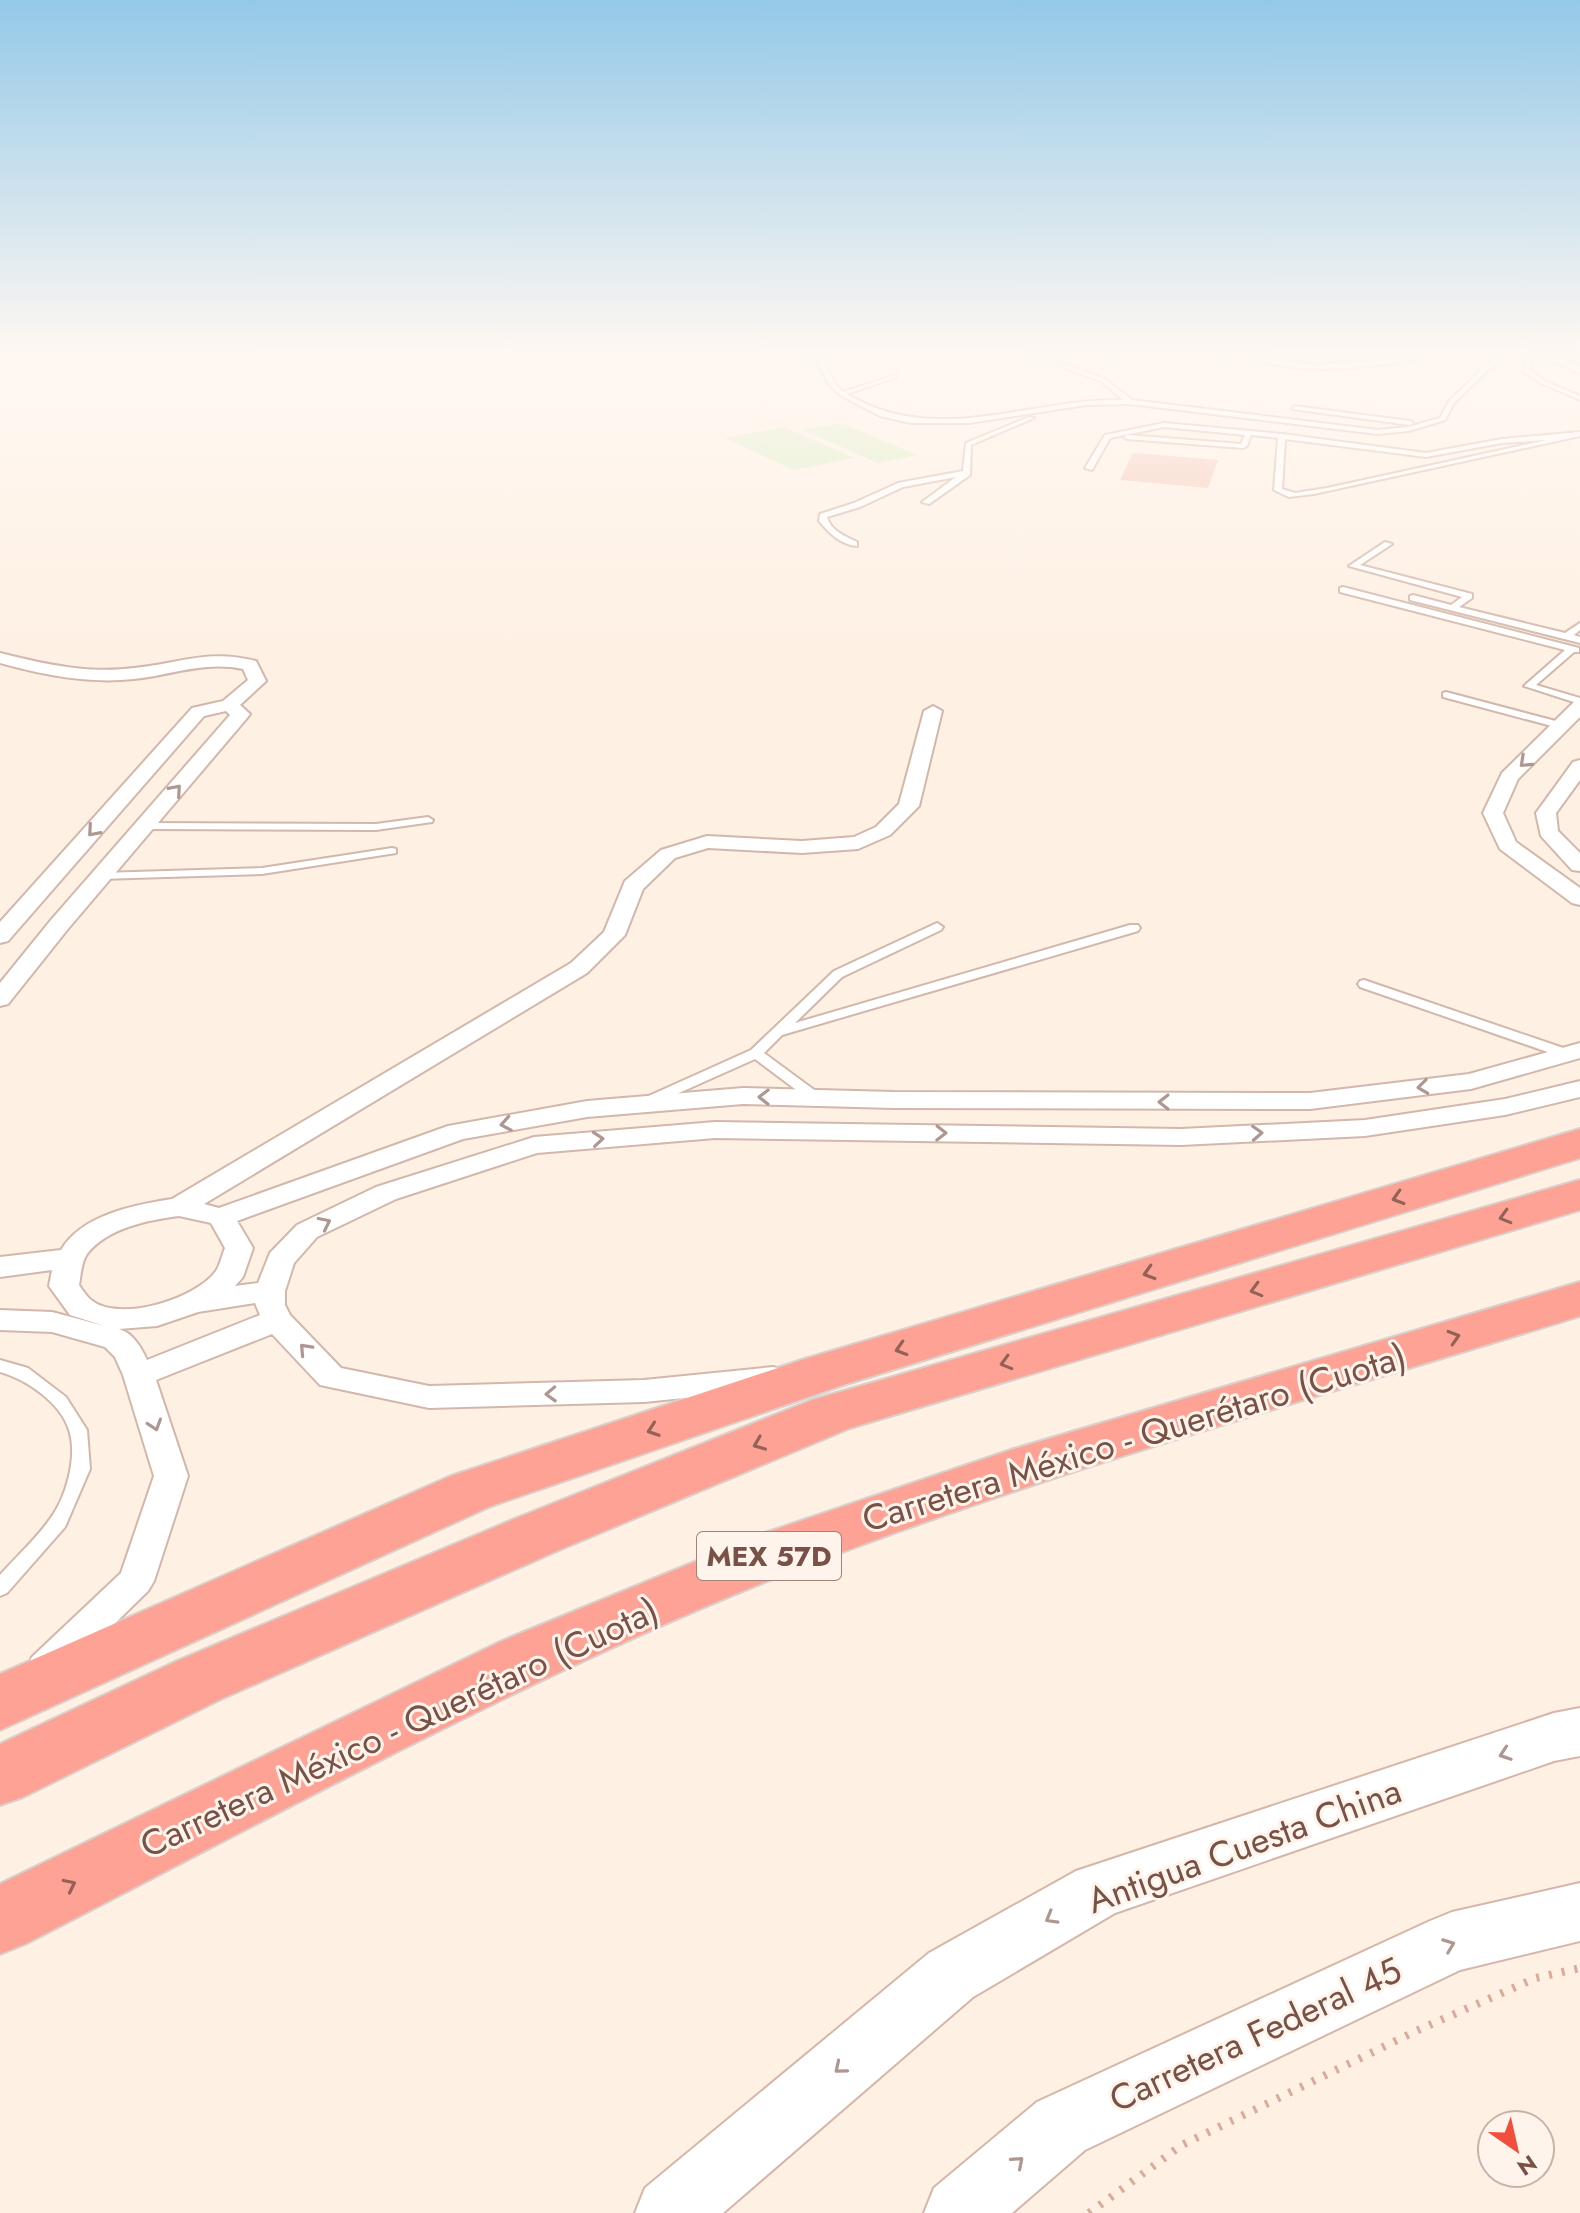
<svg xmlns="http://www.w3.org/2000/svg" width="1580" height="2213" viewBox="0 0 1580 2213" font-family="Jost,sans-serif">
<rect width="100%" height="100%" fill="#fef0e3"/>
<g fill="#d8edc0">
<polygon points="841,423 917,455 878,463 803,430"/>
<polygon points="784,427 854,458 794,470 725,438"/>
</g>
<polygon fill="#f5c8b8" points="1133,453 1218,460 1208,488 1120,480"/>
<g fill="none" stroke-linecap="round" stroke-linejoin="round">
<g stroke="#d2b7ab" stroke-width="4">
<g id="lane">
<path d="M814,356L822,358L835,384L843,392L896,375V377L847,394C937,448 1028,398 1123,400L1101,381L1031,356H1041L1105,379L1132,400L1378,430L1408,427L1440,418L1449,401L1496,356H1503L1454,403L1445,420L1409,431L1378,434L1130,404L1086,405L969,423H911L880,416L840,395L829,384Z"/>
<polygon points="1112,356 1119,356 1119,357 1116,359"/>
<polygon points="1187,356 1235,356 1232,358"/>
<path d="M1245,356L1317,365L1430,356C1419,360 1405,361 1393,363C1345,370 1291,374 1245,356Z"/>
<polygon points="1527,356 1533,356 1529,370 1545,381 1580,396 1580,400 1541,383 1524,372"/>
<polygon points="1294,406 1410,421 1413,423 1410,425 1292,409"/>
<path d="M1029,417L1034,418L971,445L970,475L929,504L922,502L956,477L903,487L860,507L827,517C831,531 845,536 857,542V546C841,545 829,533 819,521L820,514L854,503L898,483L963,471L966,443Z"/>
<path d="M1164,423L1282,434L1426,453L1502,439L1580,432V436L1314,494L1289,497L1274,490L1278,438L1251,435L1247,446L1243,448L1127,439L1124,437L1127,435L1241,444L1245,435L1164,427L1110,438L1092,470L1085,468L1105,435ZM1285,439L1426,457L1502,443L1547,440L1327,488L1295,493L1282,489Z"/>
<polygon points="1385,542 1392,544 1360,565 1472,594 1472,598 1459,607 1565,633 1580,623 1580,630 1574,635 1580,637 1580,643 1410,600 1410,596 1413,595 1451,605 1462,597 1349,566"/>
<polygon points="1343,587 1579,648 1579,652 1574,652 1536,685 1580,698 1580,704 1524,686 1565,650 1340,592 1340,588"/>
<polygon points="1446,692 1567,724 1568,726 1563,729 1443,697 1443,693"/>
<polygon points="428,817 433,820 432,822 376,830 145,829 139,826 145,823 376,824"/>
<polygon points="392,848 396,849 396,853 262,874 101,879 95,876 101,873 262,868"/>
<polygon points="937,923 943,927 941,930 842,977 795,1023 1130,925 1138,925 1140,928 1138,931 782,1035 764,1053 821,1095 823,1098 821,1101 811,1101 755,1059 652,1105 647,1106 640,1102 642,1099 751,1050 834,971"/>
<polygon points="1364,980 1572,1051 1574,1054 1572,1057 1562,1057 1360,987 1358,984 1360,981"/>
<path d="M0,1360L28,1368L66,1397L87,1430L90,1469L65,1527L7,1593L0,1596V1575C16,1557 36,1539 50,1519C66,1498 78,1456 69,1430C61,1403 26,1379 0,1372Z"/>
</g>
</g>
<g stroke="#d2b7ab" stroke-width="4">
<g id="street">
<polygon points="1538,356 1554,356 1580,366 1580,373"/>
<path d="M0,653C44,664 88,674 134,668C182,663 207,649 256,661L266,681L240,705L250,714L247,718L67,930L8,1004L0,1006V983L51,920L230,715L226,711L204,716L8,941L0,943V922L192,708L223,701L248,680L243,669C203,661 173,675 134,679C88,684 43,675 0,663Z"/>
<polygon points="1580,701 1580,717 1518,779 1503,813 1516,842 1580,888 1580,905 1572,903 1500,849 1483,813 1502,773 1574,702"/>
<path d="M933,706L942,711L919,806L890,835L858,849L802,853L708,848L675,858L643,889L625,935L587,973L204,1204L219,1208L448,1126L587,1101L743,1088L894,1092L1310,1093L1469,1074L1580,1043V1058L1471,1089L1310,1109L894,1108L743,1104L587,1117L463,1139L237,1221L253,1248L243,1277L235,1286L258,1283L270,1253L297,1225L376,1187L534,1137L715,1122L1181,1129L1365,1120L1505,1099L1580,1081V1097L1505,1115L1365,1136L1181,1145L715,1138L537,1153L396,1199L317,1237L294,1263L285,1291V1305L290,1315L341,1368L429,1386L644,1380L773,1367L784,1370L789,1378L784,1386L773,1389L644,1402L429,1408L320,1385L272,1334L156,1380L188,1476L154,1581L148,1591L58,1679L45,1683L32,1679L27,1668L32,1657L121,1573L154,1476L123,1375L115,1357L105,1347L52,1332L0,1330V1310L52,1312L105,1326L70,1315L49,1286L52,1270L0,1277V1257L61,1250C82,1215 133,1205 172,1199L571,963L604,932L625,881L661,850L707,836L802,841L854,837L876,827L899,804L924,711ZM179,1216L211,1223L225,1248C222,1255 220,1265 216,1271C196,1299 119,1323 91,1300C86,1296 82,1289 79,1285C81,1275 81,1263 87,1254C107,1228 148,1220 179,1216ZM255,1303L260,1315L147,1360C141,1347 133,1333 119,1329L157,1326L198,1312Z"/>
<polygon points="1580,760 1580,780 1556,813 1558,831 1580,853 1580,871 1572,870 1541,836 1536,813 1573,762"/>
</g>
</g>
<g stroke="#d6b6a8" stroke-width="4">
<g id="secondary">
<polygon points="1580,1708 1580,1756 1554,1761 1115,1913 973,1997 723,2213 635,2213 645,2188 929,1953 1076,1871 1554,1713"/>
<polygon points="1580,1883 1580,1941 1460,1970 1085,2150 1012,2213 924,2213 934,2188 1037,2102 1430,1921 1452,1912"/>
</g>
</g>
<g stroke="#d9cfcb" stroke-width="4">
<g id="highway">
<polygon points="1580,1129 1580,1158 843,1385 491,1506 0,1730 0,1674 451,1476 805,1359"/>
<polygon points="1580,1180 1580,1210 850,1428 559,1550 221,1699 23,1797 0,1805 0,1744 177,1661 517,1518 812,1400"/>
<path d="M1580,1282V1316C1322,1396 1060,1468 808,1565C538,1669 283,1812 25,1944L0,1954V1884L502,1641L765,1533L1014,1449Z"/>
</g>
</g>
<polyline stroke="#daab9b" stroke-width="8" stroke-dasharray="3 10" stroke-linecap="butt" points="1089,2213 1182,2145 1416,2031 1536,1978 1580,1968"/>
<use href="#lane" fill="#fff" fill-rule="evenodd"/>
<use href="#street" fill="#fff" fill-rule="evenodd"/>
<use href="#secondary" fill="#fff" fill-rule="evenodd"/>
<use href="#highway" fill="#fda295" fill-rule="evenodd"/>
</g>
<defs><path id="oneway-chevron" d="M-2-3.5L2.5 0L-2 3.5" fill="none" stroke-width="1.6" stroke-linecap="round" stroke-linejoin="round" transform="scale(2)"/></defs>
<g stroke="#ae9791">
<use href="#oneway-chevron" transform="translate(1525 762) rotate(137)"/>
<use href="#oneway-chevron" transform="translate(176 790) rotate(-49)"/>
<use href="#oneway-chevron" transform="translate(93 831) rotate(131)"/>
<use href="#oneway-chevron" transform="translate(1423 1087) rotate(173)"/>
<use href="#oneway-chevron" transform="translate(764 1097) rotate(-179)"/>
<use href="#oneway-chevron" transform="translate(1164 1102) rotate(-180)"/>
<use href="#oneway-chevron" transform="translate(506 1124) rotate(170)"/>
<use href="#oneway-chevron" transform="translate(941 1133) rotate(1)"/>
<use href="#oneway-chevron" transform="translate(1257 1133) rotate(-3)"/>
<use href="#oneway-chevron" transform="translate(598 1139) rotate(-5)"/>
<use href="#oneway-chevron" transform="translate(325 1223) rotate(-26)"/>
<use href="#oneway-chevron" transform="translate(305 1349) rotate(-133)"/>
<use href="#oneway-chevron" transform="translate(551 1394) rotate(178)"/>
<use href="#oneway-chevron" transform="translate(155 1425) rotate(72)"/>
<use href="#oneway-chevron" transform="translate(1505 1754) rotate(161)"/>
<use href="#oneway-chevron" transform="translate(1051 1918) rotate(150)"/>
<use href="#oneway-chevron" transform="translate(1449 1945) rotate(-21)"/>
<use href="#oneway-chevron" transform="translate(840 2068) rotate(140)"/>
<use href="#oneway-chevron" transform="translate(1018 2162) rotate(-41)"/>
</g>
<g stroke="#936257">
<use href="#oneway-chevron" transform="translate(1398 1198) rotate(163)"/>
<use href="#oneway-chevron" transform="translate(1505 1217) rotate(164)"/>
<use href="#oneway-chevron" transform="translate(1149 1273) rotate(163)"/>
<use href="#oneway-chevron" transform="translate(1256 1290) rotate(164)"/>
<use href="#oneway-chevron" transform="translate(1454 1337) rotate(-17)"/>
<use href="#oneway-chevron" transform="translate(901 1349) rotate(163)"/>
<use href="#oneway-chevron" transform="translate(1006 1363) rotate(164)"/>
<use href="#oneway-chevron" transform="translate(653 1430) rotate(161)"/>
<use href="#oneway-chevron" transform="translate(759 1444) rotate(158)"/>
<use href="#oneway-chevron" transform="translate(70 1885) rotate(-26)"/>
</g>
<linearGradient id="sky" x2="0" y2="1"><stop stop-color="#94c9e8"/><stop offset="0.53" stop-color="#fff8f2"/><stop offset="1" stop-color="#fff8f2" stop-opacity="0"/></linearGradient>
<rect width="1580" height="666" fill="url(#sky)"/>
<g text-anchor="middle" stroke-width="6" stroke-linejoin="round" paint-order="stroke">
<rect fill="#fff4eb" stroke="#a08378" stroke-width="2" x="697" y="1532" width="144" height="48" rx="6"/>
<g font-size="28" font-weight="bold" fill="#785247">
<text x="769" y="1566">MEX 57D</text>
</g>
<g font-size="36" fill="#785247" stroke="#fff4eb">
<text transform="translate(1134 1437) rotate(-17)" y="13">Carretera México - Querétaro (Cuota)</text>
<text transform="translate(399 1727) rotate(-25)" y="13">Carretera México - Querétaro (Cuota)</text>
<text transform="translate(1244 1845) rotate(-20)" y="13">Antigua Cuesta China</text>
<text transform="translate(1255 2034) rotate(-25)" y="13">Carretera Federal 45</text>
</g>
</g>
<g transform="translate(1516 2149) rotate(146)"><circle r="38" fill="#fff4eb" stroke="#c9b3a9" stroke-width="2"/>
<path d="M0-6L14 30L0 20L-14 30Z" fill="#f14e3f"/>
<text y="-12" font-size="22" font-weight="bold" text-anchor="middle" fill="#785247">N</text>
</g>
</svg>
